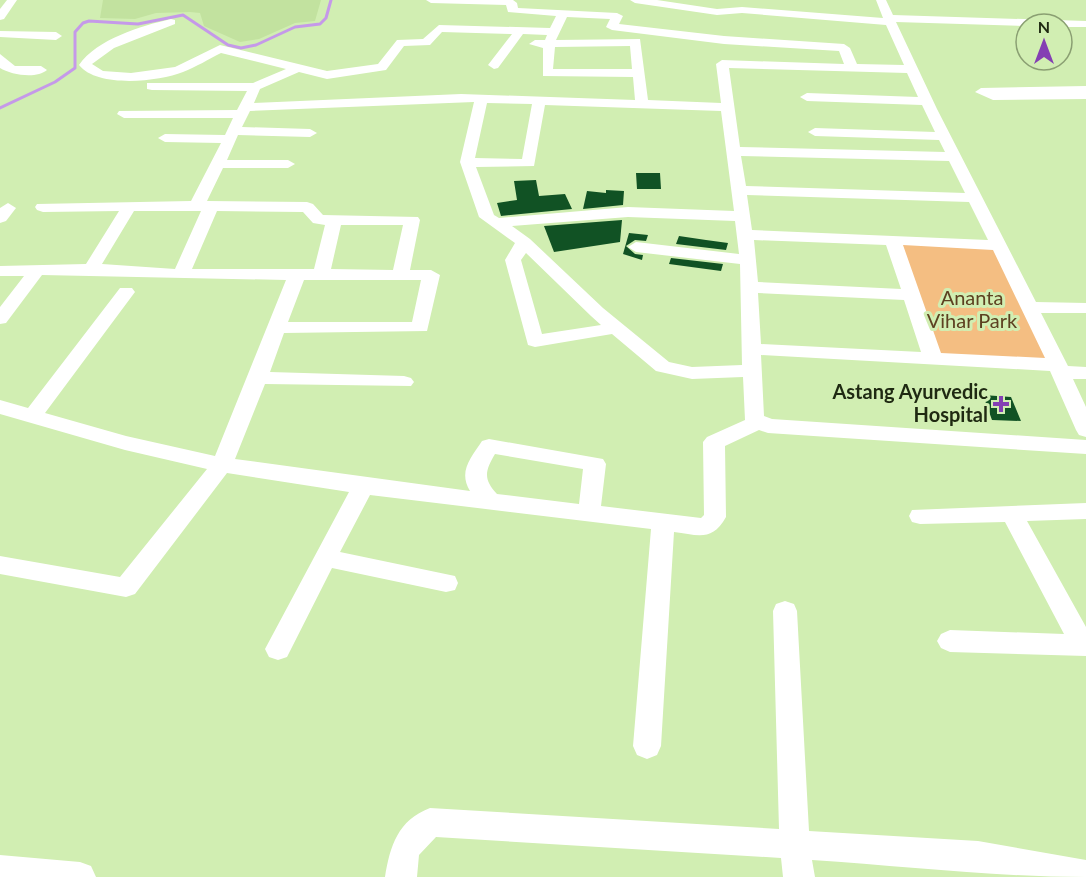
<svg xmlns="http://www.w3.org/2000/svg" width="1086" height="877" viewBox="0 0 1086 877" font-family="Lato,sans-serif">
<rect width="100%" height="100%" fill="#d1eeb2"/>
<polygon fill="#c2e29f" points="103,0 321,0 315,21 295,23 259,39 240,42 204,26 200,13 190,12 156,13 135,19 100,18"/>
<polygon fill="#f4be82" points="899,243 996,246 1056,364 934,358"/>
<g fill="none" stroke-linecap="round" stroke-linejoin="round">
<polyline stroke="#c599e9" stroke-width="3" points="0,108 55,82 75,68 75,32 83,23 89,21 138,24 183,15 228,45 241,48 256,45 295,27 320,24 326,18 331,0"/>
</g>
<g fill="#115224">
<polygon points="636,173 660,173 661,189 637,189"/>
<polygon points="536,180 539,196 565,194 572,209 501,216 497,203 517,200 514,181"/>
<polygon points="606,190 624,191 623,205 583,209 587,191 606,193"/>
<polygon points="622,220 620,242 554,252 544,226"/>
<polygon points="629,233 648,235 646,241 635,240 626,246 635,254 643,255 642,260 623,254"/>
<polygon points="679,236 706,240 728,243 726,250 676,244"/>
<polygon points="671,258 723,264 721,271 669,264"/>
<polygon points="983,395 1011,397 1021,421 992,420"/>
</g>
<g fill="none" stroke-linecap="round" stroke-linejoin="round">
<g fill="#fff" fill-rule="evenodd">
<polygon points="7,0 17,0 4,19 0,20 0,9"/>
<path d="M426,0H513L517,3L518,8L617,13L623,16L619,24L724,36L844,44L850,48L857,64L904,65L886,25L742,13L717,15L635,3L630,0H657L717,9L742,7L883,18L876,0H886L893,15L1086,21V27H1062V24L1026,26L896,22L937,109L1036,302L1086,303V313H1041L1068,366L1086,367V379H1073L1086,407V437L1079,435L1076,430L1050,371L761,355L764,416L772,419L1086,440V454L768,433L759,430L725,446L726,517C712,542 698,535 674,532L661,746L657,755L647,759L637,755L633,746L651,529L370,495L340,552L455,576L458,583L455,590L446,592L332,568L287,657L278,660L269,657L265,649L349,492L227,473L135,594L126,597L0,574V556L120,577L207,469L125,450L0,414V400L28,408L120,288H132L135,292L132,296L45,413L126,436L215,456L286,280L42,275L6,323L0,324V307L24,276H0V266L86,264L119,211L43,212L37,210L35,207L37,204L191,201L221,143L165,142L158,138L165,134L225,135L233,118H124L117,114L119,111L237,110L247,91L152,90L147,89V83H253L286,69L221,53C209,59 196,67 183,72C158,82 97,88 79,65C97,39 141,26 171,19L175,20V24L114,48L92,64L103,71L131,73L175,67L220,45L327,71L378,64L397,40L423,39L439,25L550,28L556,16L508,12L506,5L431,3ZM567,17L610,19L606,27L612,30L724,44L839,51L844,64L722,60L716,64L721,103L648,100L640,39L556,40ZM442,32L512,34L488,65L494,69L498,68L523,34L547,35L545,40H535L529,44L543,48V76L633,77L635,100L461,94L254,103L260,89L299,72L327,79L386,70L404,46L430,45ZM630,46L632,69H553L555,47ZM729,68L907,73L918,97L807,93L800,97L807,101L922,105L935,132L815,128L808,132L815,136L939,140L945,152L740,147ZM474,102L460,162L479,217L515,243L505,260L528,345L535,347L612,334L656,371L692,379L743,377L745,420L707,437L703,442L704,515L701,518L601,506L606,464L603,459L489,439L482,441C471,458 458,471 470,491L235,459L265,384L411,386L414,382L411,378L404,376L270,372L284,333L427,331L440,275L431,270H410L420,220L418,217L323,215L313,204L307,202L207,201L223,168H288L295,164L288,160H227L238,135L310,137L317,133L310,129L242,127L250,111ZM487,103L532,104L522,159L475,158ZM545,105L721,111L734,211L628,207L499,218L494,215L476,167L534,166ZM741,156L949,161L965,193L746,186ZM747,195L969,202L988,240L752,230ZM134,211H201L175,269L102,264ZM217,211L303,212L313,223L325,225L314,269H192ZM628,217L735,221L739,254L636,242L628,247L636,252L740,264L742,365L692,367L669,362L603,308L530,239L512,226ZM341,225H403L393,270L331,269ZM754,240L886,245L901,289L758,282ZM903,245L993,250L1045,358L941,353ZM526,253L591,316L601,325L542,334L521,260ZM304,280H421L412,322H288ZM758,293L904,300L921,352L761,344ZM495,454L583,469L579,504L497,494C483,479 485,471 495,454Z"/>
<polygon points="0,31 56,32 62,36 56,40 0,37"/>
<path d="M0,54L15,66H41L47,70C37,79 11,75 0,68Z"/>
<polygon points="1086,86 1086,99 993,100 975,92 981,88"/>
<polygon points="8,203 16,208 6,221 0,223 0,208"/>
<polygon points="1086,503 1086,519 1027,521 1086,627 1086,656 950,652 941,648 937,641 941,634 950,630 1064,634 1005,522 920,524 912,522 909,516 912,510"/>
<path d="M785,601L794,604L797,611L809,831L978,841L1086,860V877C995,877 904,866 812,860L815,877H783L781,858L436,837L419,855L417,877H385C390,846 398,820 430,808L779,829L773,611L776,604Z"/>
<polygon points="0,855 80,862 91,866 96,877 0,877"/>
</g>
</g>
<path fill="#843fb3" stroke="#d1eeb2" stroke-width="2" d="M998 395h6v6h6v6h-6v6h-6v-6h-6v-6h6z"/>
<g text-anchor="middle" stroke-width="6" stroke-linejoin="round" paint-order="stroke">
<g font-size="20" fill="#5d4121" stroke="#d1eeb2">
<text x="972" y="305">Ananta<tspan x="972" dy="23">Vihar Park</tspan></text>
</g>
<g font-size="20" font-weight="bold" fill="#1f2912" stroke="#d1eeb2" text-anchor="end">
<text x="988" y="399">Astang Ayurvedic<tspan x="988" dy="23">Hospital</tspan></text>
</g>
</g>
<g transform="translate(1044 42)"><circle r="28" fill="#d1eeb2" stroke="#8a9f72" stroke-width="1.5"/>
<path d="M0-4.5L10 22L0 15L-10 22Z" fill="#843fb3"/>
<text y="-9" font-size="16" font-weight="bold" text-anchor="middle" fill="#1f2912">N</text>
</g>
</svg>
